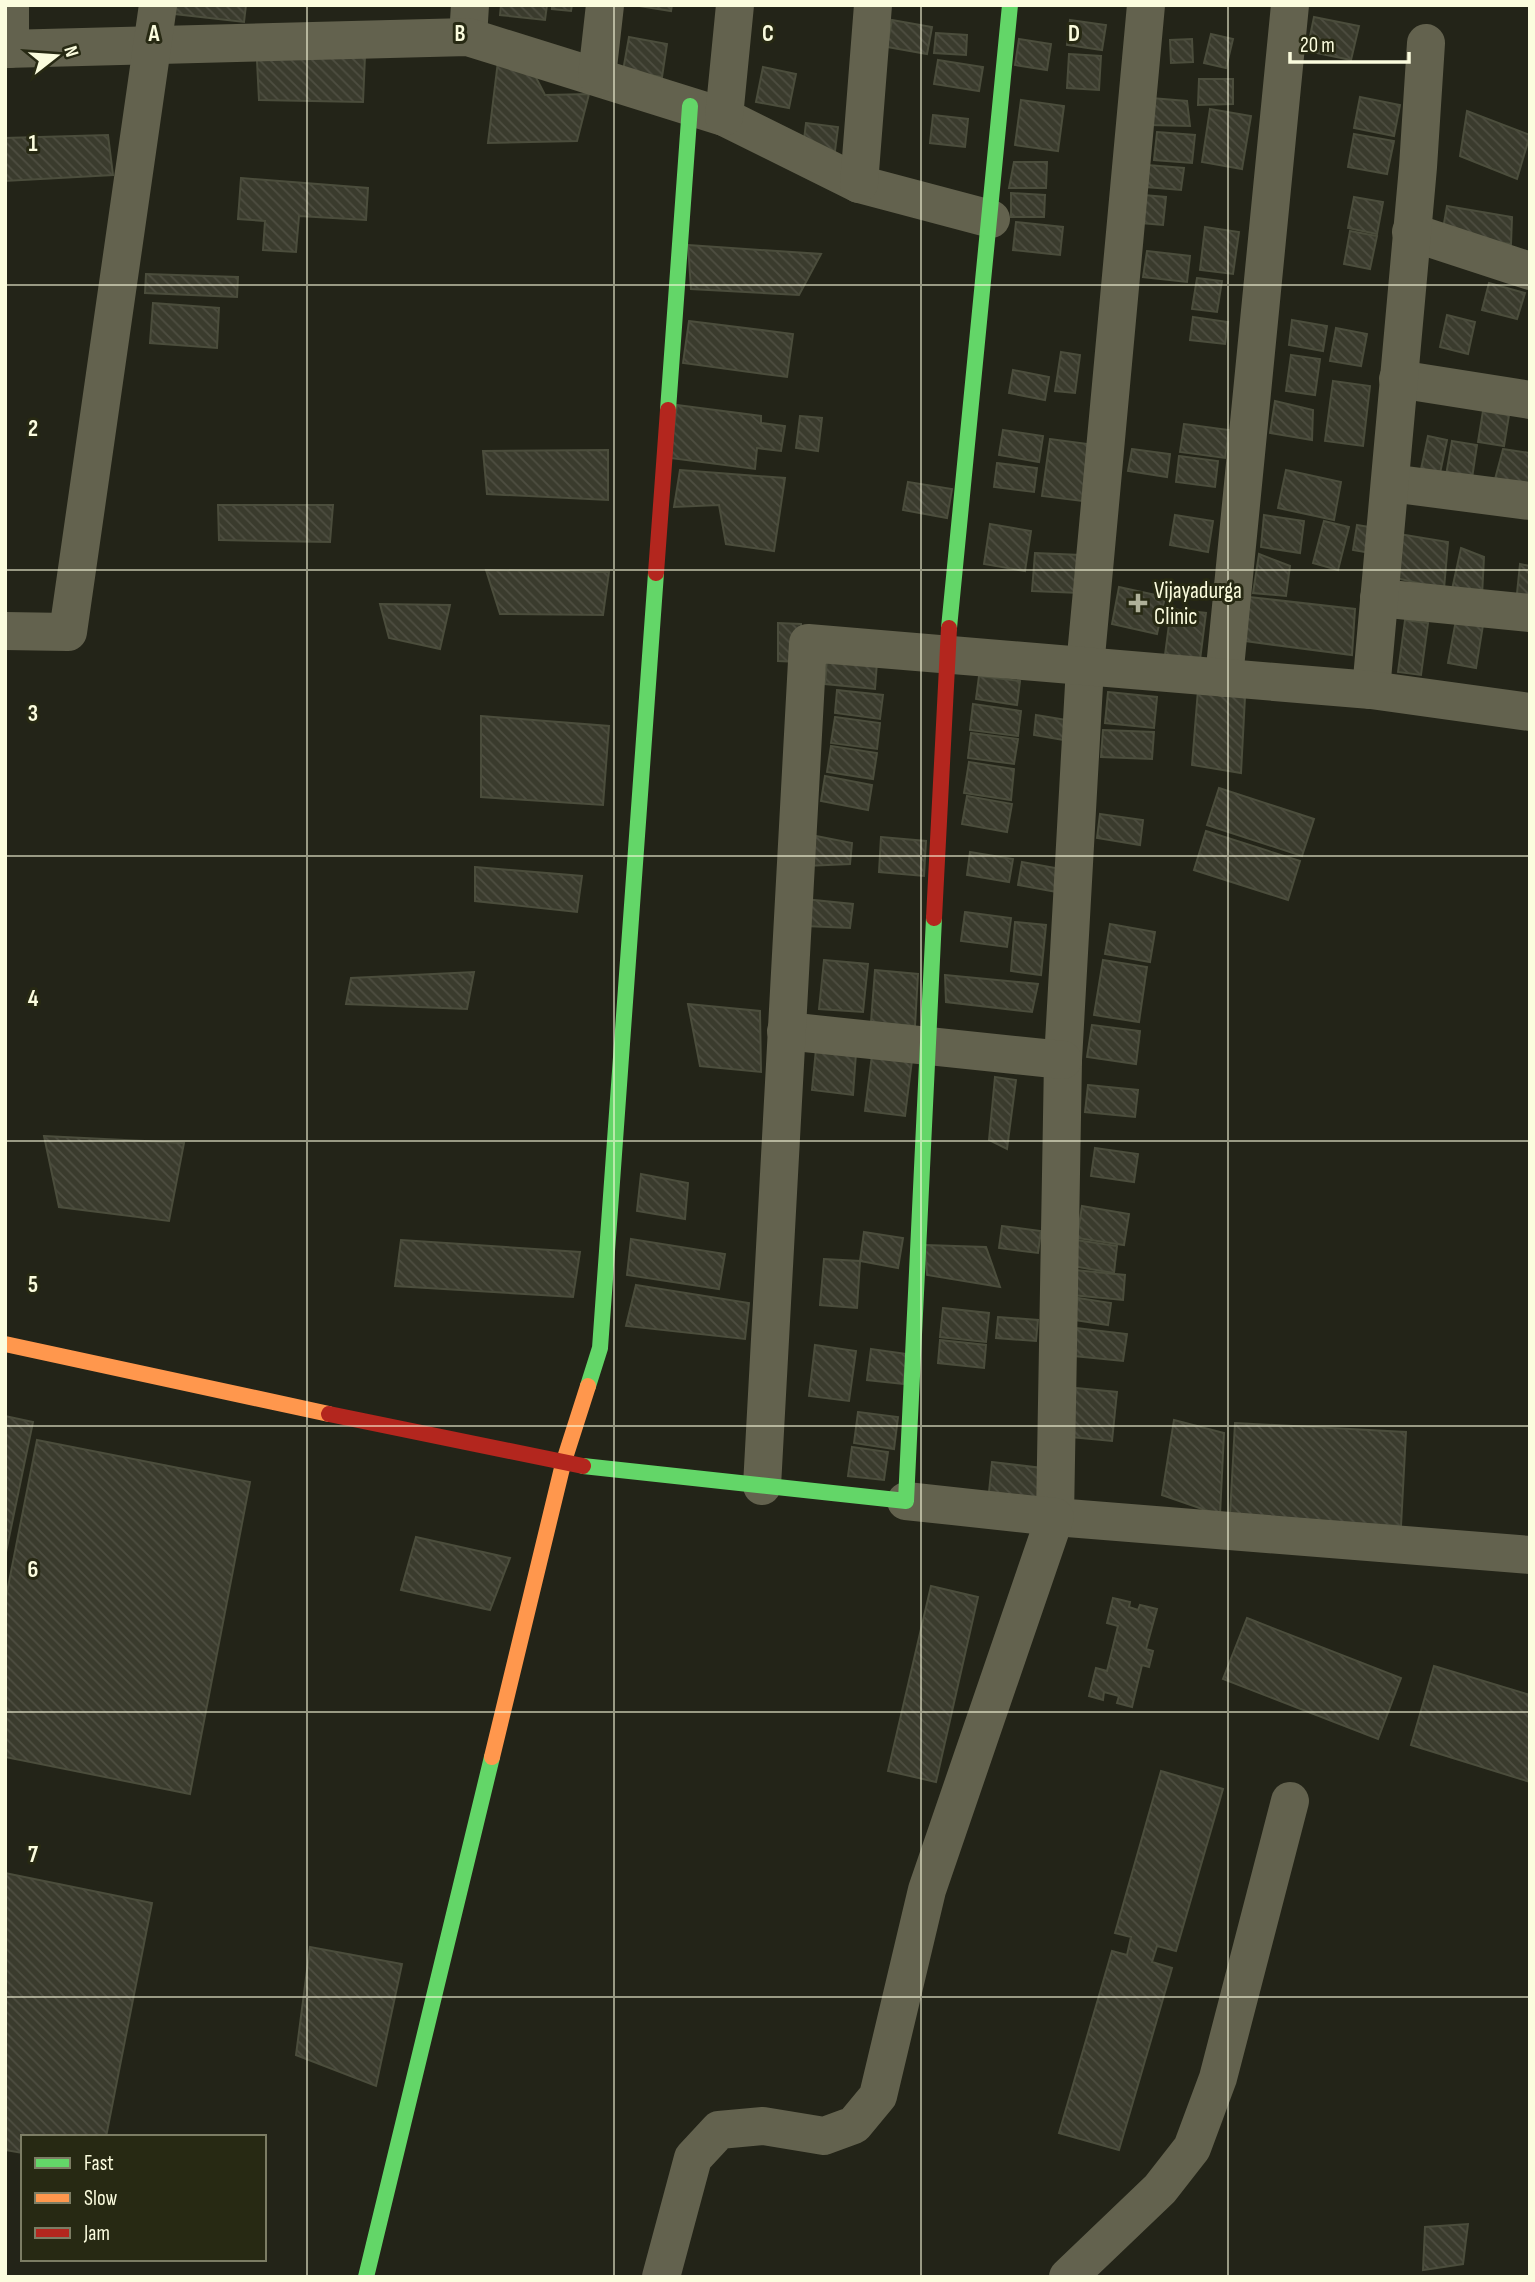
<svg xmlns="http://www.w3.org/2000/svg" width="1535" height="2282" viewBox="0 0 1535 2282" font-family="'Sofia Sans Condensed',sans-serif">
<defs>
<pattern id="building-back-hatch" width="6" height="6" patternUnits="userSpaceOnUse" patternTransform="scale(1.75)"><rect width="6" height="6" fill="#3a3b2d"/><path d="M-1 5l2 2M0 0l6 6M5-1l2 2" fill="none" stroke="#4e4e41"/></pattern>
</defs>
<rect width="100%" height="100%" fill="#232418"/>
<g fill="url(#building-back-hatch)" stroke="#4b4d3c" stroke-width="2">
<polygon points="176,5 246,5 244,22 175,14"/>
<polygon points="501,5 547,5 545,20 500,15"/>
<polygon points="552,5 572,5 571,11 552,9"/>
<polygon points="633,5 672,5 671,11"/>
<polygon points="1314,17 1359,26 1351,60 1307,51"/>
<polygon points="892,20 932,27 927,54 887,47"/>
<polygon points="1070,20 1106,25 1102,50 1067,45"/>
<polygon points="936,33 967,35 966,55 934,53"/>
<polygon points="1211,34 1233,39 1226,68 1204,63"/>
<polygon points="629,37 667,44 662,77 623,71"/>
<polygon points="1019,39 1051,44 1047,70 1015,65"/>
<polygon points="1192,39 1193,62 1171,63 1170,40"/>
<polygon points="256,42 365,56 363,102 259,100"/>
<polygon points="1069,54 1101,56 1099,90 1067,88"/>
<polygon points="938,60 983,67 979,91 934,84"/>
<polygon points="498,61 529,64 545,95 589,94 577,141 488,143"/>
<polygon points="763,67 796,74 789,108 756,102"/>
<polygon points="1199,79 1233,79 1233,104 1198,105"/>
<polygon points="1360,97 1400,105 1394,136 1354,128"/>
<polygon points="1151,98 1187,101 1190,126 1149,125"/>
<polygon points="1021,100 1064,106 1058,151 1015,145"/>
<polygon points="1210,109 1251,116 1242,169 1202,162"/>
<polygon points="1467,111 1530,135 1517,179 1460,156"/>
<polygon points="933,115 968,119 965,147 930,143"/>
<polygon points="806,123 838,127 835,151 803,148"/>
<polygon points="1157,132 1195,135 1192,163 1154,160"/>
<polygon points="1354,134 1394,141 1387,174 1348,167"/>
<polygon points="108,135 113,175 5,181 5,138"/>
<polygon points="1014,162 1047,162 1046,188 1009,188"/>
<polygon points="1147,165 1184,168 1181,190 1146,187"/>
<polygon points="241,178 368,188 366,220 299,216 296,252 263,250 265,221 238,219"/>
<polygon points="1011,193 1045,195 1044,217 1011,217"/>
<polygon points="1143,195 1166,197 1163,225 1141,223"/>
<polygon points="1354,197 1383,202 1377,234 1348,228"/>
<polygon points="1447,206 1512,217 1511,244 1442,235"/>
<polygon points="1016,222 1063,227 1060,255 1013,250"/>
<polygon points="1205,227 1239,232 1233,274 1200,270"/>
<polygon points="1350,231 1377,236 1370,269 1344,264"/>
<polygon points="688,245 821,254 799,295 691,289"/>
<polygon points="1147,251 1190,256 1187,282 1143,277"/>
<polygon points="146,274 238,277 237,297 145,293"/>
<polygon points="1197,278 1222,281 1217,312 1192,309"/>
<polygon points="1489,283 1525,293 1517,319 1482,310"/>
<polygon points="153,303 219,308 217,348 150,343"/>
<polygon points="1447,315 1475,322 1468,354 1440,347"/>
<polygon points="1193,317 1228,322 1225,344 1190,340"/>
<polygon points="1292,320 1327,326 1323,351 1289,345"/>
<polygon points="689,321 793,334 787,377 683,363"/>
<polygon points="1336,328 1367,334 1361,366 1330,361"/>
<polygon points="1061,352 1080,355 1075,393 1055,391"/>
<polygon points="1291,355 1320,359 1315,395 1286,391"/>
<polygon points="1013,370 1049,377 1045,400 1009,393"/>
<polygon points="1333,381 1370,386 1363,446 1325,441"/>
<polygon points="1275,401 1313,410 1312,440 1270,433"/>
<polygon points="677,405 761,416 761,423 785,426 781,451 757,448 755,469 670,458"/>
<polygon points="1483,411 1509,415 1504,446 1478,442"/>
<polygon points="800,416 822,418 818,451 796,448"/>
<polygon points="1184,424 1229,430 1225,458 1180,452"/>
<polygon points="1003,430 1043,436 1039,462 999,455"/>
<polygon points="1428,436 1447,440 1439,478 1420,474"/>
<polygon points="1050,439 1088,444 1082,501 1042,496"/>
<polygon points="1452,441 1477,445 1471,485 1445,481"/>
<polygon points="1132,449 1170,454 1167,477 1128,471"/>
<polygon points="1503,449 1530,453 1530,489 1494,483"/>
<polygon points="608,450 608,500 487,494 483,451"/>
<polygon points="1179,456 1218,461 1215,487 1176,482"/>
<polygon points="997,463 1037,468 1034,492 994,487"/>
<polygon points="680,470 785,478 774,551 726,544 719,505 674,507"/>
<polygon points="1286,470 1341,482 1334,520 1278,508"/>
<polygon points="908,482 952,489 947,518 903,510"/>
<polygon points="218,505 333,505 330,542 219,540"/>
<polygon points="1175,515 1213,521 1208,552 1170,545"/>
<polygon points="1264,515 1304,521 1300,553 1261,547"/>
<polygon points="1324,521 1349,527 1338,570 1313,563"/>
<polygon points="990,524 1031,531 1025,571 984,564"/>
<polygon points="1357,525 1376,528 1371,553 1353,550"/>
<polygon points="1399,534 1448,542 1444,589 1396,578"/>
<polygon points="1461,548 1484,557 1482,596 1451,594"/>
<polygon points="1035,553 1081,555 1080,593 1032,591"/>
<polygon points="1259,554 1290,566 1286,596 1253,593"/>
<polygon points="1520,564 1530,566 1530,604 1516,603"/>
<polygon points="486,570 609,572 603,615 500,614"/>
<polygon points="1119,587 1165,597 1157,634 1112,624"/>
<polygon points="1249,597 1355,609 1352,655 1244,641"/>
<polygon points="380,604 450,605 440,649 389,638"/>
<polygon points="1171,609 1206,613 1200,660 1165,655"/>
<polygon points="1405,620 1428,623 1421,675 1398,672"/>
<polygon points="1456,620 1483,625 1476,668 1448,663"/>
<polygon points="778,623 801,624 800,662 778,661"/>
<polygon points="827,658 877,662 875,689 825,684"/>
<polygon points="979,676 1020,681 1017,705 976,699"/>
<polygon points="837,690 883,695 880,719 835,713"/>
<polygon points="1198,690 1245,697 1241,773 1192,765"/>
<polygon points="1108,692 1157,697 1154,728 1105,723"/>
<polygon points="973,704 1021,711 1018,736 970,730"/>
<polygon points="1036,715 1067,720 1064,740 1034,735"/>
<polygon points="481,716 609,726 603,805 481,797"/>
<polygon points="835,717 880,723 877,749 831,743"/>
<polygon points="1103,730 1154,732 1152,759 1101,757"/>
<polygon points="971,733 1018,739 1014,764 968,758"/>
<polygon points="831,746 877,753 873,779 827,772"/>
<polygon points="969,762 1014,769 1011,800 964,793"/>
<polygon points="825,776 872,785 868,810 821,801"/>
<polygon points="1219,788 1314,819 1302,856 1207,825"/>
<polygon points="967,796 1012,804 1007,832 962,824"/>
<polygon points="1100,814 1143,820 1140,845 1097,838"/>
<polygon points="1206,831 1300,861 1288,900 1194,870"/>
<polygon points="811,835 852,843 850,864 806,866"/>
<polygon points="881,837 926,841 924,876 879,872"/>
<polygon points="970,852 1013,859 1009,882 967,875"/>
<polygon points="1022,862 1061,869 1057,892 1018,885"/>
<polygon points="475,867 582,876 577,912 475,901"/>
<polygon points="804,899 853,904 850,928 805,926"/>
<polygon points="965,912 1011,918 1007,947 961,941"/>
<polygon points="1015,922 1046,925 1041,975 1011,971"/>
<polygon points="1110,924 1155,932 1150,962 1105,954"/>
<polygon points="824,960 868,964 863,1012 819,1009"/>
<polygon points="1103,960 1147,967 1139,1022 1094,1015"/>
<polygon points="875,970 918,974 915,1026 871,1022"/>
<polygon points="474,972 467,1009 346,1004 351,978"/>
<polygon points="945,975 1038,984 1032,1012 946,1002"/>
<polygon points="688,1004 760,1011 761,1072 700,1066"/>
<polygon points="1092,1025 1140,1031 1136,1064 1087,1057"/>
<polygon points="816,1049 856,1053 853,1095 812,1090"/>
<polygon points="872,1055 912,1060 905,1116 865,1111"/>
<polygon points="995,1077 1016,1080 1007,1149 989,1140"/>
<polygon points="1088,1085 1138,1090 1135,1117 1085,1112"/>
<polygon points="44,1136 184,1143 169,1221 59,1207"/>
<polygon points="1095,1148 1138,1154 1134,1182 1091,1176"/>
<polygon points="641,1174 688,1183 685,1219 637,1211"/>
<polygon points="1082,1206 1129,1214 1124,1245 1077,1238"/>
<polygon points="1002,1226 1041,1231 1038,1253 999,1248"/>
<polygon points="864,1232 903,1238 898,1268 860,1261"/>
<polygon points="631,1239 725,1254 719,1289 627,1275"/>
<polygon points="401,1240 580,1252 573,1297 395,1286"/>
<polygon points="1076,1240 1117,1246 1114,1273 1072,1266"/>
<polygon points="925,1245 986,1247 1000,1287 927,1275"/>
<polygon points="824,1259 860,1261 857,1308 820,1305"/>
<polygon points="1075,1270 1125,1275 1123,1300 1072,1295"/>
<polygon points="636,1285 749,1303 745,1339 626,1326"/>
<polygon points="1078,1298 1111,1303 1108,1325 1074,1320"/>
<polygon points="943,1308 989,1313 986,1342 940,1337"/>
<polygon points="998,1317 1038,1320 1036,1341 996,1338"/>
<polygon points="1076,1328 1127,1334 1123,1361 1074,1356"/>
<polygon points="940,1340 986,1345 984,1368 938,1363"/>
<polygon points="815,1345 856,1351 849,1401 809,1396"/>
<polygon points="871,1349 907,1354 903,1384 867,1380"/>
<polygon points="1076,1388 1117,1392 1112,1441 1071,1437"/>
<polygon points="858,1412 898,1417 894,1449 854,1443"/>
<polygon points="5,1416 33,1422 5,1557"/>
<polygon points="1174,1420 1224,1433 1220,1515 1162,1495"/>
<polygon points="1235,1423 1406,1432 1401,1526 1230,1515"/>
<polygon points="37,1440 250,1482 190,1794 5,1757 5,1602"/>
<polygon points="852,1447 888,1452 884,1480 848,1476"/>
<polygon points="992,1462 1042,1468 1039,1498 989,1492"/>
<polygon points="416,1537 510,1558 490,1610 401,1590"/>
<polygon points="931,1586 978,1597 936,1782 888,1771"/>
<polygon points="1113,1598 1130,1602 1129,1607 1138,1610 1140,1605 1157,1609 1146,1649 1153,1651 1149,1667 1142,1665 1132,1707 1117,1703 1119,1696 1104,1692 1103,1700 1089,1696 1096,1668 1107,1671 1118,1626 1107,1623"/>
<polygon points="1247,1618 1401,1678 1378,1739 1223,1679"/>
<polygon points="1434,1666 1530,1695 1530,1782 1411,1745"/>
<polygon points="1161,1771 1223,1789 1176,1951 1157,1946 1152,1962 1172,1968 1119,2150 1059,2133 1112,1951 1127,1955 1131,1937 1115,1933"/>
<polygon points="5,1873 152,1903 106,2137 23,2137 23,2153 5,2150"/>
<polygon points="310,1947 402,1964 376,2086 296,2055"/>
<polygon points="1468,2224 1463,2264 1423,2270 1425,2227"/>
</g>
<g fill="none" stroke-linecap="round" stroke-linejoin="round">
<g stroke="#63624e" stroke-width="38">
<polyline points="1146,5 1085,667 1063,1060 1055,1517 1530,1555"/>
<polyline points="468,37 470,5"/>
<polyline points="5,49 468,37 724,117 859,184 991,219"/>
<polyline points="10,49 10,5"/>
<polyline points="597,76 605,5"/>
<polyline points="724,117 735,5"/>
<polyline points="859,184 873,5"/>
<polyline points="1411,232 1530,271"/>
<polyline points="1398,379 1530,400"/>
<polyline points="1390,483 1530,501"/>
<polyline points="1379,598 1530,613"/>
<polyline points="5,631 68,632 158,5"/>
<polyline points="1224,678 1290,5"/>
<polyline points="1371,690 1418,167 1426,43"/>
<polyline points="786,1031 1063,1060"/>
<polyline points="762,1486 808,643 1371,690 1530,712"/>
<polyline points="661,2277 693,2158 719,2130 763,2126 824,2136 854,2125 878,2096 927,1890 1055,1517 906,1501"/>
<polyline points="1068,2277 1160,2189 1192,2148 1218,2078 1290,1801"/>
</g>
<g stroke="#63d668" stroke-width="16">
<polyline points="668,410 690,106"/>
<polyline points="949,628 1010,5"/>
<polyline points="588,1386 600,1348 656,573"/>
<polyline points="583,1466 906,1501 934,918"/>
<polyline points="366,2277 492,1757"/>
</g>
<g stroke="#ff974d" stroke-width="16">
<polyline points="5,1344 329,1414"/>
<polyline points="492,1757 563,1464 588,1386"/>
</g>
<g stroke="#b3261e" stroke-width="16">
<polyline points="656,573 668,410"/>
<polyline points="934,918 949,628"/>
<polyline points="329,1414 583,1466"/>
</g>
</g>
<path fill="none" stroke="#fbfcde" stroke-width="2" stroke-opacity="0.55" d="M307,5V2277M614,5V2277M921,5V2277M1228,5V2277M5,285H1530M5,570H1530M5,856H1530M5,1141H1530M5,1426H1530M5,1712H1530M5,1997H1530"/>
<path fill="#afb099" stroke="#272913" stroke-width="2.5" d="M1134.5 592.5h7v7h7v7h-7v7h-7v-7h-7v-7h7z"/>
<g text-anchor="middle" stroke-width="6" stroke-linejoin="round" paint-order="stroke">
<g font-size="23" fill="#fbfcde" stroke="#272913" text-anchor="start">
<text x="1154" y="598">Vijayadurga<tspan x="1154" dy="26">Clinic</tspan></text>
</g>
</g>
<g font-size="23" text-anchor="middle" font-weight="bold" fill="#fbfcde" stroke="#272913" stroke-width="6" stroke-linejoin="round" paint-order="stroke">
<text x="154" y="41">A</text>
<text x="460" y="41">B</text>
<text x="768" y="41">C</text>
<text x="1074" y="41">D</text>
<text x="33" y="151">1</text>
<text x="33" y="436">2</text>
<text x="33" y="721">3</text>
<text x="33" y="1006">4</text>
<text x="33" y="1292">5</text>
<text x="33" y="1577">6</text>
<text x="33" y="1862">7</text>
</g>
<rect width="1535" height="2282" fill="none" stroke="#fbfcde" stroke-width="14"/>
<rect x="21" y="2135" width="245" height="126" fill="#272913" stroke="#7c7d64" stroke-width="2"/>
<rect x="35" y="2158" width="35" height="10" fill="#63d668" stroke="#7c7d64" stroke-width="2"/>
<text x="84" y="2170" font-size="21" fill="#fbfcde">Fast</text>
<rect x="35" y="2193" width="35" height="10" fill="#ff974d" stroke="#7c7d64" stroke-width="2"/>
<text x="84" y="2205" font-size="21" fill="#fbfcde">Slow</text>
<rect x="35" y="2228" width="35" height="10" fill="#b3261e" stroke="#7c7d64" stroke-width="2"/>
<text x="84" y="2240" font-size="21" fill="#fbfcde">Jam</text>
<g transform="translate(56 56) rotate(73)" stroke="#272913" stroke-width="5" paint-order="stroke">
<path d="M0-5L12 26L0 18L-12 26Z" fill="#fbfcde"/>
<text y="-10" font-size="19" font-weight="bold" text-anchor="middle" fill="#fbfcde">N</text>
</g>
<path d="M1290 52v10h119v-10" fill="none" stroke="#fbfcde" stroke-width="3.5"/>
<text x="1300" y="52" font-size="21" fill="#fbfcde" stroke="#272913" stroke-width="5" paint-order="stroke">20 m</text>
</svg>
